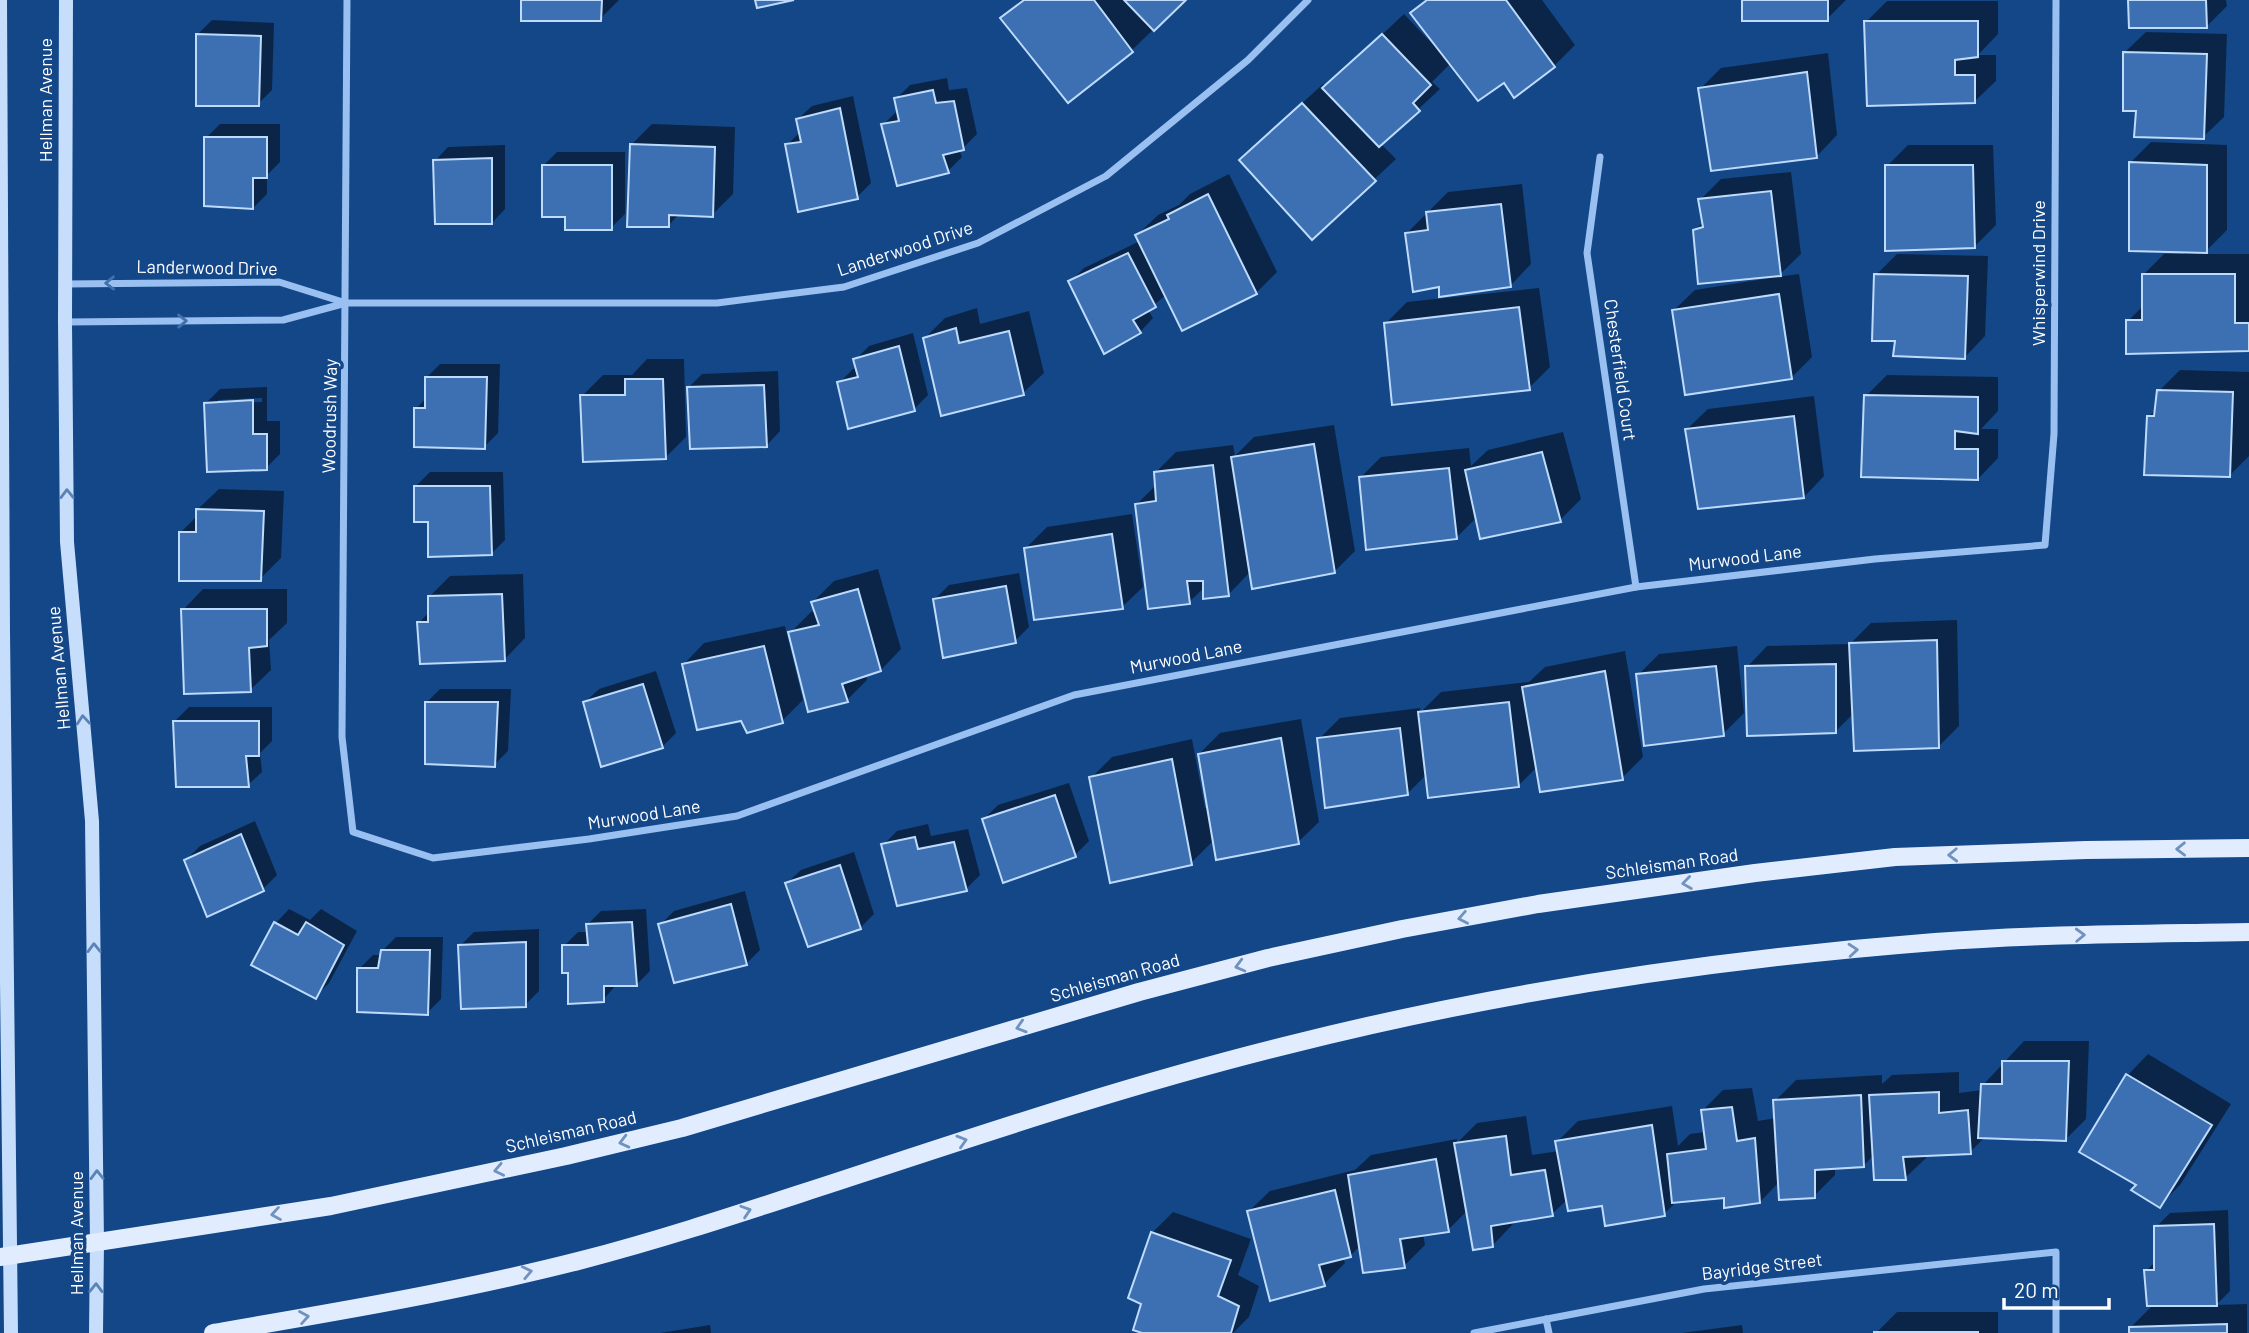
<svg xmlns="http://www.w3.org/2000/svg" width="2249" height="1333" viewBox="0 0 2249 1333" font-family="Barlow,sans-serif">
<rect width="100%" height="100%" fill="#134788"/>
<g fill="#0007" fill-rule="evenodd">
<polygon points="523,0 619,0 600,19"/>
<polygon points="1021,0 1184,0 1132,50 1003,18"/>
<polygon points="1426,0 1542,0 1575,45 1554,66 1515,95 1504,80 1451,63 1432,82 1440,89 1381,144 1396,159 1312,238 1262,140 1323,84 1326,87 1404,14 1438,50 1440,49 1413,13"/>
<polygon points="1744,0 1846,0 1827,19"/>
<polygon points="2130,0 2226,0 2227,6 2206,27"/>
<polygon points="1887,1 1998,1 1998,34 1978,55 1996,55 1996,81 1975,101 1866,22"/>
<polygon points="212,20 274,23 272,90 258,104 198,34"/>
<polygon points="2146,32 2227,34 2224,117 2203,137 2138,110 2125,52"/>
<polygon points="1828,53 1837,135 1817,156 1700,89 1721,68"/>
<polygon points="947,78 949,90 967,88 977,134 963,148 959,149 962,157 948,171 883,125 897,111 896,99 910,85"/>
<polygon points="853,96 871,183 857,197 787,145 800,132 798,119 812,106"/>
<polygon points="220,124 280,124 280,162 267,175 267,194 253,208 206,138"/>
<polygon points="652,124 735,127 733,194 712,215 680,213 668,226 631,145"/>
<polygon points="2151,142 2227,145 2227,230 2203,254 2249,254 2249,349 2128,321 2144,305 2144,274 2164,254 2184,254 2130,163"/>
<polygon points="505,145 505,209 492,223 435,161 448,147"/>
<polygon points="1908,145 1993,145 1996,225 1975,246 1887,166"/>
<polygon points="557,152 625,152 625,214 611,228 567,215 543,166"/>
<polygon points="1791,172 1801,254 1777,277 1799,274 1812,357 1791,378 1674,310 1695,290 1770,278 1770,275 1695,230 1704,221 1700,200 1721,179"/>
<polygon points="1229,174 1277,272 1256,293 1166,295 1148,310 1153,318 1140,332 1070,282 1084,268 1140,241 1137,235 1158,215 1179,205 1190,194"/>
<polygon points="1522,184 1531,264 1511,285 1441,284 1407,233 1448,192"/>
<polygon points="1897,254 1988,256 1985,336 1965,357 1897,339 1876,275"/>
<polygon points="1539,288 1550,367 1529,388 1386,323 1407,302"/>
<polygon points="977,308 980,324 1029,311 1044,373 1023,393 924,339 945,318"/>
<polygon points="913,333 928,395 914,409 839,383 853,369 857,368 855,360 869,346"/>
<polygon points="647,359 684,359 686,437 665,458 582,396 603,375 632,375"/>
<polygon points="440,364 500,364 498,433 484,447 416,409 426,398 426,378"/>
<polygon points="2180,370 2249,372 2249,456 2229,476 2148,417 2157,408 2159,391"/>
<polygon points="778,371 780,431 767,445 688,388 702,374"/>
<polygon points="1887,375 1998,377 1998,411 1981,429 1998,429 1998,458 1978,479 1866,396"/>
<path d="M267,387V421H280V454L266,468L206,403L220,389ZM262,398V402L218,404V400Z"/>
<polygon points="1814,396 1824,476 1804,497 1687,429 1708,409"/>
<polygon points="1334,425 1355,551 1334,572 1251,571 1228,595 1205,587 1189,602 1137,504 1156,485 1155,473 1176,452 1233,445 1235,456 1254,437"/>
<polygon points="1563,432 1581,499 1560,520 1477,517 1456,538 1360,478 1381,457 1469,448 1471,466 1488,450"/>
<polygon points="430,472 503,472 505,540 492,553 429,520 416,486"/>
<polygon points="219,489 284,491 281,558 260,579 180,533 198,515 198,509"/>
<polygon points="1132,514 1143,587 1122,607 1026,548 1047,527"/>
<polygon points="878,569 901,649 881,670 866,674 867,680 847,700 790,633 811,612 816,611 813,602 834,581"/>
<polygon points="1019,573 1029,627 1015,641 935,599 949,585"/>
<polygon points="523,574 525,638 505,659 419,623 429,612 429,597 450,576"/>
<polygon points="203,589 287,589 287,623 269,640 271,670 250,690 183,610"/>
<polygon points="1957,620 1959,726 1938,747 1854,713 1835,732 1747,667 1767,646 1850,644 1871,623"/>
<polygon points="785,626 803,700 782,721 742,718 684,664 704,643"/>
<polygon points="1737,646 1744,713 1723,734 1638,675 1659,654"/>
<polygon points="1625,651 1643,757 1622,778 1537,767 1518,786 1427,774 1407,794 1319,739 1340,718 1420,708 1421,712 1441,692 1529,682 1545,667"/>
<polygon points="656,671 676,733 662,747 585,702 599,689"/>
<polygon points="440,689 511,689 508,751 494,765 426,703"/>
<polygon points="189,707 272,707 272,741 260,753 262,772 248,785 175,721"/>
<polygon points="1301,719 1319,822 1298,842 1214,840 1191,863 1091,778 1112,757 1192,739 1205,808 1209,807 1199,754 1220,733"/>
<polygon points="1069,783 1089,841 1075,855 984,819 998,805"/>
<polygon points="255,821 277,875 263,889 186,860 200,846"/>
<polygon points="928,824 931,836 968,829 980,875 966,889 883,845 897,831"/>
<polygon points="854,852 874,914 860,928 787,883 801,870"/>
<polygon points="745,891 760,950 746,964 660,925 674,911"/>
<polygon points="289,909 310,920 321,909 357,931 329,983 315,997 253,965 276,923"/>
<polygon points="646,909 650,971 637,984 617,984 603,1000 569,972 564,946 578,932 588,932 587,925 601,911"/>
<polygon points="539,929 539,991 525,1005 460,946 474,932"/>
<polygon points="396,937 443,937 441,999 427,1013 359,969 373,955 382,955 382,951"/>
<path d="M2024,1041H2089L2086,1119L2066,1139L1985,1137L1970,1152L1925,1154L1926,1158L1905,1178L1875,1154L1864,1165L1835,1167V1175L1814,1196L1779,1182L1760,1202L1726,1196L1677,1201L1664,1214L1568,1199L1552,1214L1513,1221V1224L1493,1245L1468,1210L1448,1230L1423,1234L1425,1245L1404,1266L1361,1245L1350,1256L1343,1257L1345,1263L1324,1284L1249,1211L1270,1191L1355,1170L1371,1155L1457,1139V1143L1477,1123L1526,1116L1532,1155L1559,1151L1557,1142L1578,1121L1672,1106L1678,1146L1690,1134L1705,1132L1703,1110L1723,1090L1752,1088L1758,1121L1776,1118L1775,1101L1796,1080L1882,1075V1084L1892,1075L1959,1072V1093L1982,1090L1983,1085ZM1400,1230L1404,1251H1400L1397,1231Z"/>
<polygon points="2148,1054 2231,1104 2180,1185 2159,1206 2139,1184 2082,1151 2128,1075"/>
<polygon points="2228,1210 2230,1291 2216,1305 2247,1304 2247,1333 2130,1333 2130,1328 2153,1305 2146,1271 2156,1261 2156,1227 2170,1213"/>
<polygon points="1173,1212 1251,1239 1238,1275 1259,1286 1249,1317 1233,1333 1148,1333 1143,1303 1152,1233"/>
<polygon points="1897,1312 1998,1312 1998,1333 1876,1333"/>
<polygon points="710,1325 711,1333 660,1333"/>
<polygon points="1742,1325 1743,1333 1682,1333"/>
</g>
<g fill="#3c70b2" stroke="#bfdbfb" stroke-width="2">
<polygon points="521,0 602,0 601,21 521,21"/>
<polygon points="755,0 794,0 757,8"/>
<polygon points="1024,0 1094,0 1133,52 1068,103 1000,18"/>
<polygon points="1124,0 1186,0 1154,31"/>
<polygon points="1427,0 1506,0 1555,67 1514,98 1504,83 1478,101 1410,13"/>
<rect x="1742" y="0" width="86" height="21"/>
<polygon points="2128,0 2206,0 2207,28 2129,28"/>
<polygon points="1864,21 1978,21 1978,57 1955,60 1955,75 1975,75 1975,103 1867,106"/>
<polygon points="196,34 261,36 259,106 196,106"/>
<polygon points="1382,34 1431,85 1413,103 1420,111 1379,147 1322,88"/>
<polygon points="2123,52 2207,54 2204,139 2134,137 2136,111 2123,111"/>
<polygon points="1807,72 1817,158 1711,171 1698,88"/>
<polygon points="933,90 936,103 954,101 964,150 943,155 949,173 897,186 881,124 899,121 894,98"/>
<polygon points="1302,103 1376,181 1312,240 1239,160"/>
<polygon points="840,108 858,199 798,212 785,144 801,142 796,119"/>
<polygon points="204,137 267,137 267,178 253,178 253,209 204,206"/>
<polygon points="630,144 715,147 713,217 669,215 669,227 627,227"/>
<polygon points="492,158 492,224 435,224 433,160"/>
<polygon points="2129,162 2207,165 2207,253 2129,251"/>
<polygon points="542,165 612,165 612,230 565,230 565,217 542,217"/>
<polygon points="1885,165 1973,165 1975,248 1885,251"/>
<polygon points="1771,191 1781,276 1698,284 1693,230 1703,227 1698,199"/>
<polygon points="1208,194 1257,294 1182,331 1135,235 1169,219 1167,215"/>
<polygon points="1501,204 1511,287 1439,297 1439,287 1413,292 1405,233 1428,230 1426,212"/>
<polygon points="1128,253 1156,307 1133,320 1141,333 1104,354 1068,281"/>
<polygon points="1874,274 1968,276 1965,359 1893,356 1895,341 1872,341"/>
<polygon points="2142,274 2235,274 2235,323 2249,323 2249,351 2126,354 2126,320 2142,320"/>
<polygon points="1779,294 1792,379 1685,395 1672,310"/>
<polygon points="1519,307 1530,390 1392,405 1384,323"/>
<polygon points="956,328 959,343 1009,331 1024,395 941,416 923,338"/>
<polygon points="899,346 915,411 848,429 837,382 858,377 853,359"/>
<polygon points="425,377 487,377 485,449 414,447 414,408 425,408"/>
<polygon points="625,379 663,379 666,459 583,462 580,395 625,395"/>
<polygon points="764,385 767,447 690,449 687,387"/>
<polygon points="2157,390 2233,392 2230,477 2144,475 2147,416 2154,416"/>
<polygon points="1864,395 1978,397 1978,434 1955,431 1955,449 1978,449 1978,480 1861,477"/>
<polygon points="253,400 253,434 267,434 267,470 207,472 204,403"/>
<polygon points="1794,416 1804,498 1698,509 1685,429"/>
<polygon points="1314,444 1335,573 1252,589 1231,457"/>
<polygon points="1542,452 1561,522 1480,539 1465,470"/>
<polygon points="1213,465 1229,596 1203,599 1203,581 1187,581 1190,604 1148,609 1135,504 1156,501 1154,472"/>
<polygon points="1449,468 1457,539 1366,550 1359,477"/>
<polygon points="414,486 490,486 492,555 428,557 428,522 414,522"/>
<polygon points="196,509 264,511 261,581 179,581 179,532 196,532"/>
<polygon points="1112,534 1123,609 1034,620 1024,548"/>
<polygon points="1006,586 1016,643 943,658 933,599"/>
<polygon points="858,589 881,671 842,684 848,702 808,712 788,632 819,625 811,602"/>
<polygon points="502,594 505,661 420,664 417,622 428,622 428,596"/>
<polygon points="181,609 267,609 267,646 249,648 251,692 184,694"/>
<polygon points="1937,640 1939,748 1854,751 1849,643"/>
<polygon points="764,646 783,723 747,733 741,721 697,730 682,664"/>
<polygon points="1836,664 1836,733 1747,736 1745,666"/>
<polygon points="1716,666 1724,736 1644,746 1636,674"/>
<polygon points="1605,671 1623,780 1540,792 1522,687"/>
<polygon points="643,684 663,748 601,767 583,702"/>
<polygon points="425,702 498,702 495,767 425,764"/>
<polygon points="1509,702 1519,787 1428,798 1418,712"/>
<polygon points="173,721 259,721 259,756 246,756 249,787 176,787"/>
<polygon points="1400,728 1408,795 1325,808 1317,738"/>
<polygon points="1281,738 1299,844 1216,860 1198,754"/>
<polygon points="1172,759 1192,865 1110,883 1089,777"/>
<polygon points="1055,795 1076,857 1003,883 982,819"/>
<polygon points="241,834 264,891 207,917 184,860"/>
<polygon points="915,837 918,849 954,842 967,891 897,906 881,844"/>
<polygon points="840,865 861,929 808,947 785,883"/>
<polygon points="731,904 747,965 674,983 658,924"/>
<polygon points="274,922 298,935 306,922 344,945 316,999 251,965"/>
<polygon points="632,922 637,986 604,986 604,1002 568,1004 568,973 562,973 562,945 588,945 586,924"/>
<polygon points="526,942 526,1007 461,1009 458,945"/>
<polygon points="381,950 430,950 428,1015 357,1012 357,968 378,968"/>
<polygon points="2002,1061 2069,1061 2066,1141 1978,1138 1981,1084 2002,1084"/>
<polygon points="2126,1074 2212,1125 2160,1208 2131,1190 2136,1185 2079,1152"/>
<polygon points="1939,1092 1939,1113 1968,1110 1971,1154 1903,1157 1906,1180 1874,1180 1869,1095"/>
<polygon points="1861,1095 1864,1167 1815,1170 1815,1198 1779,1200 1773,1100"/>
<polygon points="1732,1107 1737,1141 1755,1138 1760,1203 1724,1208 1724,1198 1672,1203 1667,1154 1706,1149 1701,1110"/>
<polygon points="1652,1125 1665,1216 1605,1226 1602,1206 1568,1211 1555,1141"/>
<polygon points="1506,1136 1511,1175 1545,1170 1553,1216 1491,1226 1493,1247 1473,1250 1454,1143"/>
<polygon points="1436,1159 1449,1232 1400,1239 1405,1268 1363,1273 1348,1175"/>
<polygon points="1335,1190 1351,1257 1319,1265 1325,1286 1270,1301 1247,1211"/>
<polygon points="2214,1224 2217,1306 2147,1306 2144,1270 2154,1270 2154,1226"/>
<polygon points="1151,1232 1231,1260 1218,1296 1239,1306 1231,1333 1142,1333 1133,1330 1141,1304 1128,1298"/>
<polygon points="2227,1324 2227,1333 2129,1333 2129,1327"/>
<rect x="1874" y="1332" width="104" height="1"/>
</g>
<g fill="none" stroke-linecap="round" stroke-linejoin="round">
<g stroke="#99c0f0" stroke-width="7">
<polyline points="347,0 342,737 353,832 433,858 589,839 737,816 1074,695 1636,587 1875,559 2045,545 2054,434 2056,0"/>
<polyline points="1600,157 1587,253 1636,587"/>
<polyline points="65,284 279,282 346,303"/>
<polyline points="66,322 283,320 346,303 717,303 844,287 978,243 1106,176 1248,60 1308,0"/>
<polyline points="1546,1319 1549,1333"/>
<polyline points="1474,1333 1704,1289 2056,1252 2056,1333"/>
</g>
<g stroke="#c6ddfb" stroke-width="14">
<polyline points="0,0 3,632 11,1333"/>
<polyline points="66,0 65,322 67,542 92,821 97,1243 96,1333"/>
</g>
<g stroke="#e1edff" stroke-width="18">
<polyline points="0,1257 331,1206 566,1156 682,1128 1139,992 1268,958 1402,929 1538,904 1755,873 1895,857 2086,850 2249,848"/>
<path d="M213,1333C336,1312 461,1291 582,1260C667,1238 750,1210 833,1183C982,1134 1131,1084 1284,1046C1497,992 1716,959 1935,942C2039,934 2144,934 2249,932"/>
</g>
</g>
<defs><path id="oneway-chevron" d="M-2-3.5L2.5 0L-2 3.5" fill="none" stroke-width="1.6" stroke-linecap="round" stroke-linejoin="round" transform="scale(1.75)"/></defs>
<g stroke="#4271ac">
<use href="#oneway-chevron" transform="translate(110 283) rotate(179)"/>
<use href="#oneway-chevron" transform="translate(182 321) rotate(-1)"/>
</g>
<g stroke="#5b83b6">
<use href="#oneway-chevron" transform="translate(67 494) rotate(-91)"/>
<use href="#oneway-chevron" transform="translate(83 720) rotate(-95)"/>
<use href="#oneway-chevron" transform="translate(94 948) rotate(-91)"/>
<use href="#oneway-chevron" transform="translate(97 1175) rotate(-91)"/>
<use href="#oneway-chevron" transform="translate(96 1288) rotate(-89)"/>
</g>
<g stroke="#7092be">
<use href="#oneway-chevron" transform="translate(2181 849) rotate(179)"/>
<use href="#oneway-chevron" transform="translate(1953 855) rotate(178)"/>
<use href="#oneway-chevron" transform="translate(1687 883) rotate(172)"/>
<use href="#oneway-chevron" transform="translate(1463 918) rotate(169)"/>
<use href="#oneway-chevron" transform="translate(2080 935) rotate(-2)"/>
<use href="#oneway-chevron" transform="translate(1853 950) rotate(-5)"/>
<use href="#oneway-chevron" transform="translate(1240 966) rotate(165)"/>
<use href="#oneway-chevron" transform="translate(1021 1027) rotate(163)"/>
<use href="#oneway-chevron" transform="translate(962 1141) rotate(-17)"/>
<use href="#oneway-chevron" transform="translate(624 1142) rotate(166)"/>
<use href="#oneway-chevron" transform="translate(499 1170) rotate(168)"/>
<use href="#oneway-chevron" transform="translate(746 1211) rotate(-18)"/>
<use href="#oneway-chevron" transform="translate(276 1214) rotate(171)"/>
<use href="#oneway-chevron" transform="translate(527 1272) rotate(-12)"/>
<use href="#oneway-chevron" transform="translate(304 1317) rotate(-10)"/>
</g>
<g text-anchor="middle" stroke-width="7" stroke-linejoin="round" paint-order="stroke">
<g font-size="18" fill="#fff" stroke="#134788">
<text transform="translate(46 100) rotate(-90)" y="6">Hellman Avenue</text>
<text transform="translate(905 249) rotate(-18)" y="6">Landerwood Drive</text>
<text transform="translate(207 268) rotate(1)" y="6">Landerwood Drive</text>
<text transform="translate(2039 273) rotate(-90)" y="6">Whisperwind Drive</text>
<text transform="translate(1620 370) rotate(82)" y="6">Chesterfield Court</text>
<text transform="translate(330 416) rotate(-89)" y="6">Woodrush Way</text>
<text transform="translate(1745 558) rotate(-7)" y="6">Murwood Lane</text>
<text transform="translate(1186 657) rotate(-11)" y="6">Murwood Lane</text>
<text transform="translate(59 668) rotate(-95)" y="6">Hellman Avenue</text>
<text transform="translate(644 815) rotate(-9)" y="6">Murwood Lane</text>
<text transform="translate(1672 864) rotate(-8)" y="6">Schleisman Road</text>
<text transform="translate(1115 978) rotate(-16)" y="6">Schleisman Road</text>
<text transform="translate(571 1132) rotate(-13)" y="6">Schleisman Road</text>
<text transform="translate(77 1233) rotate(-90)" y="6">Hellman Avenue</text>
<text transform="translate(1762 1267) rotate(-7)" y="6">Bayridge Street</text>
</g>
</g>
<path d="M2004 1298v10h105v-10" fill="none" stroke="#ffffff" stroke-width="3.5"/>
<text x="2014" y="1298" font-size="21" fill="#ffffff" stroke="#134788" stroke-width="5" paint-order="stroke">20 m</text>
</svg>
